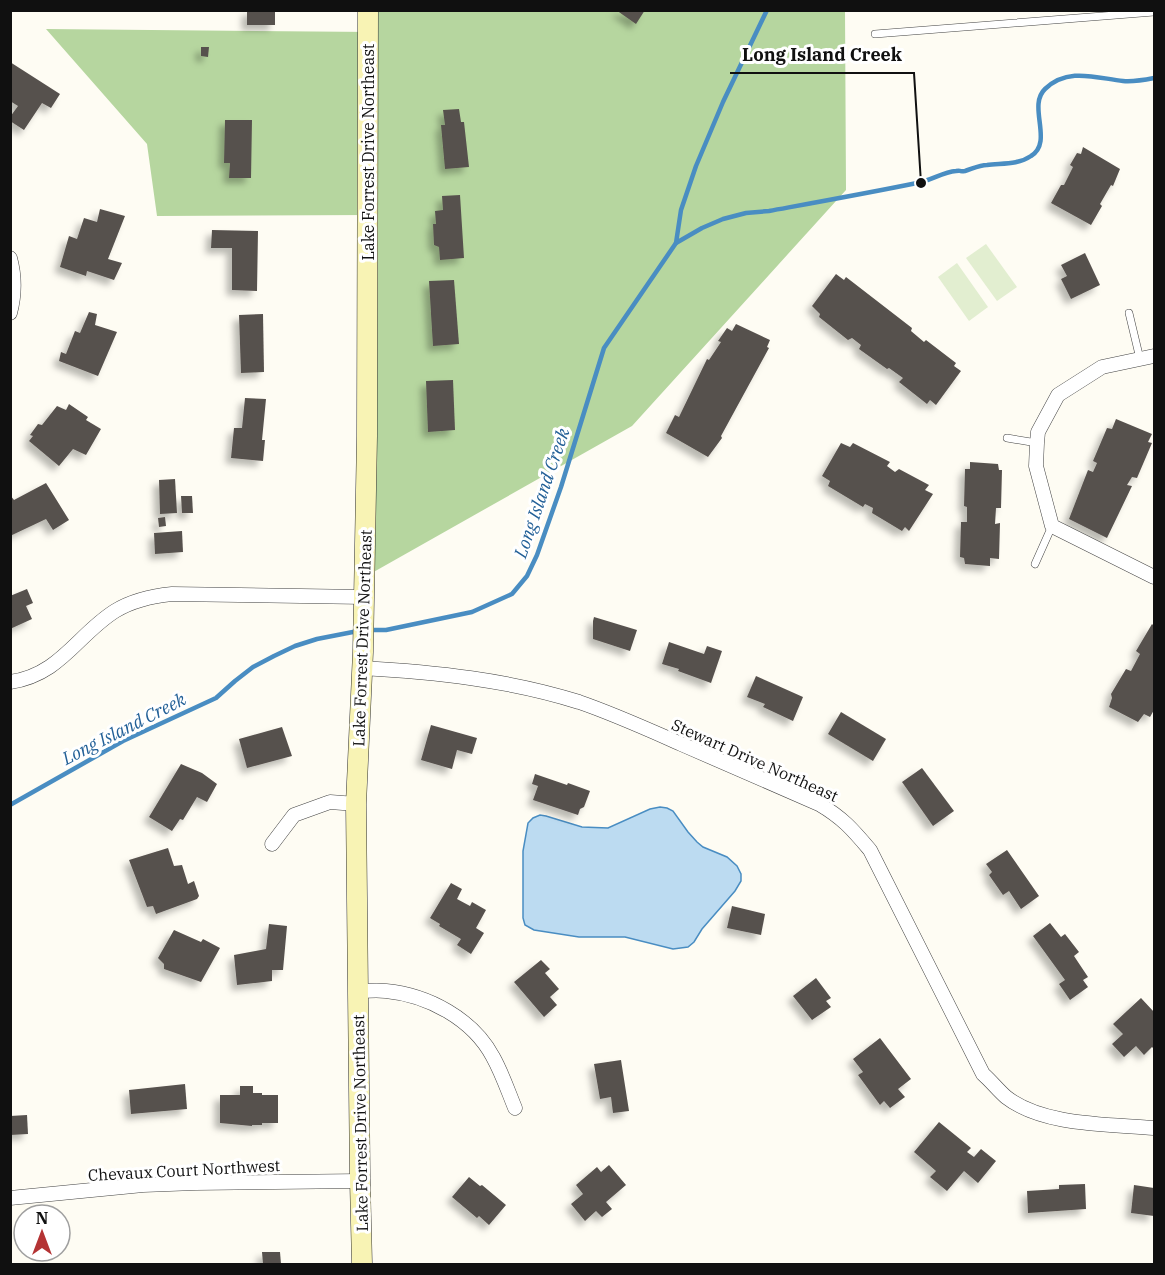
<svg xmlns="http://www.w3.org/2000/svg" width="1165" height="1275" viewBox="0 0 1165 1275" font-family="'IBM Plex Serif',serif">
<defs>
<filter id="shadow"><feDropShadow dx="-5.5" dy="5.5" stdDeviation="3" flood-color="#0004"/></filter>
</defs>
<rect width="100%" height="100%" fill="#fefcf3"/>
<polygon fill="#b6d69f" points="373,10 845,11 846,190 632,426 363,578 369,215 157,216 147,144 46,29 372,32"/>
<g fill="#e2eed0">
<polygon points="986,244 1017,287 997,301 966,258"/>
<polygon points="957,263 988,307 969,321 938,277"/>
</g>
<polygon fill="#bcdbf1" stroke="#498dc2" stroke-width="1.5" points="660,807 667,808 673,811 688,832 697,842 703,847 727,857 737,866 741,874 741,881 735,891 702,929 694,942 688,947 673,949 625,937 579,937 534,930 525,925 523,918 523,851 528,823 533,818 540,815 546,816 582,827 608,828 650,809"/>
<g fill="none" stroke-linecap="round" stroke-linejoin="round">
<g stroke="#498dc2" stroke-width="4.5">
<polyline points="676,243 681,210 696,166 723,102 767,10"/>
<path d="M369,630H386L472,612L512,594L527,576L537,555L561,487L604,348L676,243L702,228L723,219L746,213L769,211C818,202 868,193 917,183C930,181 943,172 956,171C963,170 957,172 965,171C972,169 979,165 987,165C1001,163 1018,165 1031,156C1054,142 1027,106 1045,89C1068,67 1096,78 1123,81C1134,82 1144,80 1154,78"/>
<polyline points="10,805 123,741 216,698 235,681 253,667 274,656 295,646 317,639 358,631"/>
</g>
</g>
<g fill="#57514d" filter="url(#shadow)">
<rect x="247" y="10" width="28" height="15"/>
<polygon points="616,10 645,10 636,24"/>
<polygon points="201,47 209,47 208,57 201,56"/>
<polygon points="10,62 60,94 51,108 42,103 24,130 10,121 10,117 18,106 10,101"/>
<polygon points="459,109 461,122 464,122 469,167 445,169 441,125 445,125 443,110"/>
<polygon points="225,120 252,120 251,178 229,178 230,163 224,163"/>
<polygon points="1083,147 1120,169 1113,186 1111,185 1100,204 1102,206 1091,225 1051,203 1061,185 1064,185 1073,167 1070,165 1077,153 1081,154"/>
<polygon points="460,195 464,258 440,260 439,247 434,245 433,224 436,224 435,211 443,210 442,196"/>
<polygon points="100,209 125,216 108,259 122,263 114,280 87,271 86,276 60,267 69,236 77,239 84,218 97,222"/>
<polygon points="212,230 258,231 257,291 232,290 232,248 211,248"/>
<polygon points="1085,253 1100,285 1071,299 1061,279 1067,276 1061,265"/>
<polygon points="836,274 844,280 846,277 912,328 911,331 924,342 926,340 956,363 954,366 961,371 936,405 930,400 927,404 899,382 903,378 889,368 887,369 859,349 861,345 852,338 848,340 819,317 820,314 812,306"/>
<polygon points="454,280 459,344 433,346 429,281"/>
<polygon points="89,312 97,314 95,325 117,332 98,376 59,361 61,352 66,354 75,331 80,333"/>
<polygon points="263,314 264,372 241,373 239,315"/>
<polygon points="736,324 770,340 767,347 769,348 721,436 722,438 708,457 666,433 675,415 679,417 707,359 709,360 721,342 718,341 727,328 732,331"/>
<polygon points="453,380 455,430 428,432 426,381"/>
<polygon points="245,398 266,399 262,440 265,440 263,461 231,458 234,428 242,428"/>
<polygon points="69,404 88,417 86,420 101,429 86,455 73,449 59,466 29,441 33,436 30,435 38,424 42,425 57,406 66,410"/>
<polygon points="1116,419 1152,434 1148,442 1152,443 1137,478 1132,477 1127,485 1132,486 1107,538 1069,519 1088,470 1093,472 1097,463 1093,461 1107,428 1112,429"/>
<polygon points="841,443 850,447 853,443 890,462 887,466 895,472 899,469 929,485 925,490 933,494 909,531 905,527 902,531 872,513 873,508 865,504 863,507 828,486 830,481 822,476"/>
<polygon points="970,462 998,464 999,470 1002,470 1001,508 996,508 995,524 1000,523 999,559 990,558 990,566 965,564 964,558 960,557 961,522 967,522 967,507 964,506 965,469 970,469"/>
<polygon points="175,479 177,513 160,514 159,480"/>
<polygon points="46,483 69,520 53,530 46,519 10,536 10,495 14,500"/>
<polygon points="181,496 192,496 193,513 182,513"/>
<polygon points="165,517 166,526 159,527 158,518"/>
<polygon points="182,531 183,552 155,554 154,533"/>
<polygon points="27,589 33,603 26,606 32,619 10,629 10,596"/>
<polygon points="594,617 637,630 630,651 593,639 593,621"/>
<polygon points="1152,624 1154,626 1154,710 1150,717 1144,714 1138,722 1109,707 1112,698 1111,694 1126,669 1131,671 1140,654 1136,651"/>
<polygon points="669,642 704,654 707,646 722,651 711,683 678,671 679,669 662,664"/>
<polygon points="756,676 803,697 793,721 763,707 765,704 747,697"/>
<polygon points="841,712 886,739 873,761 828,734"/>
<polygon points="431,725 477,738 472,754 457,750 452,769 421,760"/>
<polygon points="282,727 292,756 247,768 239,739"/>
<polygon points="181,764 202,773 217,784 207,802 197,797 183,820 180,819 172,831 149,817"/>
<polygon points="922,768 954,811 933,826 902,782"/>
<polygon points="535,774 567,785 568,783 590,791 584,807 580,809 578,815 533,800 538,786 532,784"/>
<polygon points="168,848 174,866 182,865 188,884 194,881 199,896 197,899 156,914 153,906 147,907 129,860"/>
<polygon points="1007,850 1039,896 1021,909 1009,891 1003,895 989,875 992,872 986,864"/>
<polygon points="451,883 462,889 457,899 470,906 472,902 486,910 476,928 484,933 471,954 457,945 461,939 439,926 440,924 430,918"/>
<polygon points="732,906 765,914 761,935 727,928"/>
<polygon points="1050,923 1061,937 1065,934 1079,952 1074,956 1088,977 1083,980 1088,987 1070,1000 1059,984 1065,980 1033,936"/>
<polygon points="269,924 287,926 283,970 272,970 272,981 237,985 234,955 266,949"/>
<polygon points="174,930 201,942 203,939 220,948 201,982 164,969 164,964 158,958"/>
<polygon points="541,960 550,969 545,973 559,989 550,997 557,1005 544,1017 514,982"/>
<polygon points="816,978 831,998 826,1001 831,1007 812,1020 793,996"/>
<polygon points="1141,998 1154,1012 1154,1049 1152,1047 1144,1055 1136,1046 1124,1057 1112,1044 1123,1034 1113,1024"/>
<polygon points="880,1038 911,1079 898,1089 905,1097 890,1108 884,1101 880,1105 858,1075 863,1072 853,1059"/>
<polygon points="621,1060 629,1111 613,1113 611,1097 600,1099 594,1064"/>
<polygon points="185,1084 187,1109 131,1114 129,1090"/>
<polygon points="240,1086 253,1086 253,1093 262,1093 262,1095 278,1095 278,1123 262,1123 262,1125 252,1125 252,1126 220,1123 220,1095 240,1095"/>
<polygon points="27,1115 28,1134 10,1135 10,1116"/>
<polygon points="939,1122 971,1148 967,1152 974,1157 981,1149 996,1161 978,1183 964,1171 947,1191 930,1177 936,1171 914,1152"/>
<polygon points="609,1165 626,1185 606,1202 612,1209 602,1217 596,1211 585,1221 571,1204 583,1194 576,1185 597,1167 601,1172"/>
<polygon points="469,1177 480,1186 482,1185 506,1205 489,1225 479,1216 477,1218 452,1197"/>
<polygon points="1085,1184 1086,1209 1028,1213 1027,1191 1059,1189 1059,1185"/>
<polygon points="1134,1185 1154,1188 1154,1216 1131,1213"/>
<polygon points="262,1252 280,1252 281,1264 263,1264"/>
</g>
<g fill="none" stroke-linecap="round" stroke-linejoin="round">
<g stroke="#434343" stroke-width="8">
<g id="lane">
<polyline points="875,34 1154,12"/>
<polyline points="1129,313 1140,359"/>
<polyline points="1007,438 1037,443"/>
<polyline points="1035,564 1052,526"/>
</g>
</g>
<g stroke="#434343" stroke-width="15">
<g id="street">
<path d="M10,258C15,276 15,294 10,313"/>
<polyline points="1154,356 1102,367 1058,395 1038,432 1037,443 1036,466 1052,526 1154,577"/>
<path d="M362,668C435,672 509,680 579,702C614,714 647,729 681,744C727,764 773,784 819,804C843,818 853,830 870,850L983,1074C991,1081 998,1090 1006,1097C1043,1126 1109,1124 1154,1128"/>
<path d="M10,682C60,675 77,635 115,611C133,600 152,596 172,594L364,597"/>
<polyline points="272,844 294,815 330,802 356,804"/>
<path d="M358,991C367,991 377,990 386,991C428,995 473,1019 493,1057C502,1073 508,1091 515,1108"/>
<polyline points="10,1198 143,1185 195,1183 360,1181"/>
</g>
</g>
<g stroke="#323232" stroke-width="21">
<polyline id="secondary" points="362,1264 360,1181 356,804 363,652 367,436 368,10"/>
</g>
<use href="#lane" stroke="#fff" stroke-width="7"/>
<use href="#street" stroke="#fff" stroke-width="14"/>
<use href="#secondary" stroke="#f8f3b4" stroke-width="20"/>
</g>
<g text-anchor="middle" stroke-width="6" stroke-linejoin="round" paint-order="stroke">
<g font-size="16" fill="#101010" stroke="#fff">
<text transform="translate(368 152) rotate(-90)" y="6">Lake Forrest Drive Northeast</text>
<text transform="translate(362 638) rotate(-88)" y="6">Lake Forrest Drive Northeast</text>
<text transform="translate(755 760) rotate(24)" y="6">Stewart Drive Northeast</text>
<text transform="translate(360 1123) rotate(-91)" y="6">Lake Forrest Drive Northeast</text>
<text transform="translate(184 1170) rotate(-3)" y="6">Chevaux Court Northwest</text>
</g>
<g font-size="18" font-style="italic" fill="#236097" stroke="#fff">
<text transform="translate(542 493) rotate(-71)" y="6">Long Island Creek</text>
<text transform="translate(124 729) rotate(-27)" y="6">Long Island Creek</text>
</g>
</g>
<path fill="none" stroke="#101010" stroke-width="2" d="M921 183L914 73H730"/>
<circle fill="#101010" stroke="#fff" stroke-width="2" cx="921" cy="183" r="6"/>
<g font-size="18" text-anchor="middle" font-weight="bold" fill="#101010" stroke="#fff" stroke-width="6" stroke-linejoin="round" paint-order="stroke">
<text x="822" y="61">Long Island Creek</text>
</g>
<rect width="1165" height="1275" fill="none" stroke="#101010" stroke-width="24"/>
<g transform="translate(42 1233)"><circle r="28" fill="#ffffff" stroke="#9f9f9f" stroke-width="1.5"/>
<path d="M0-4.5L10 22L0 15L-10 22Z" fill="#b43334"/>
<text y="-9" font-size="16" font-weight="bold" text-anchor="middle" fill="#101010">N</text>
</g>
</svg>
